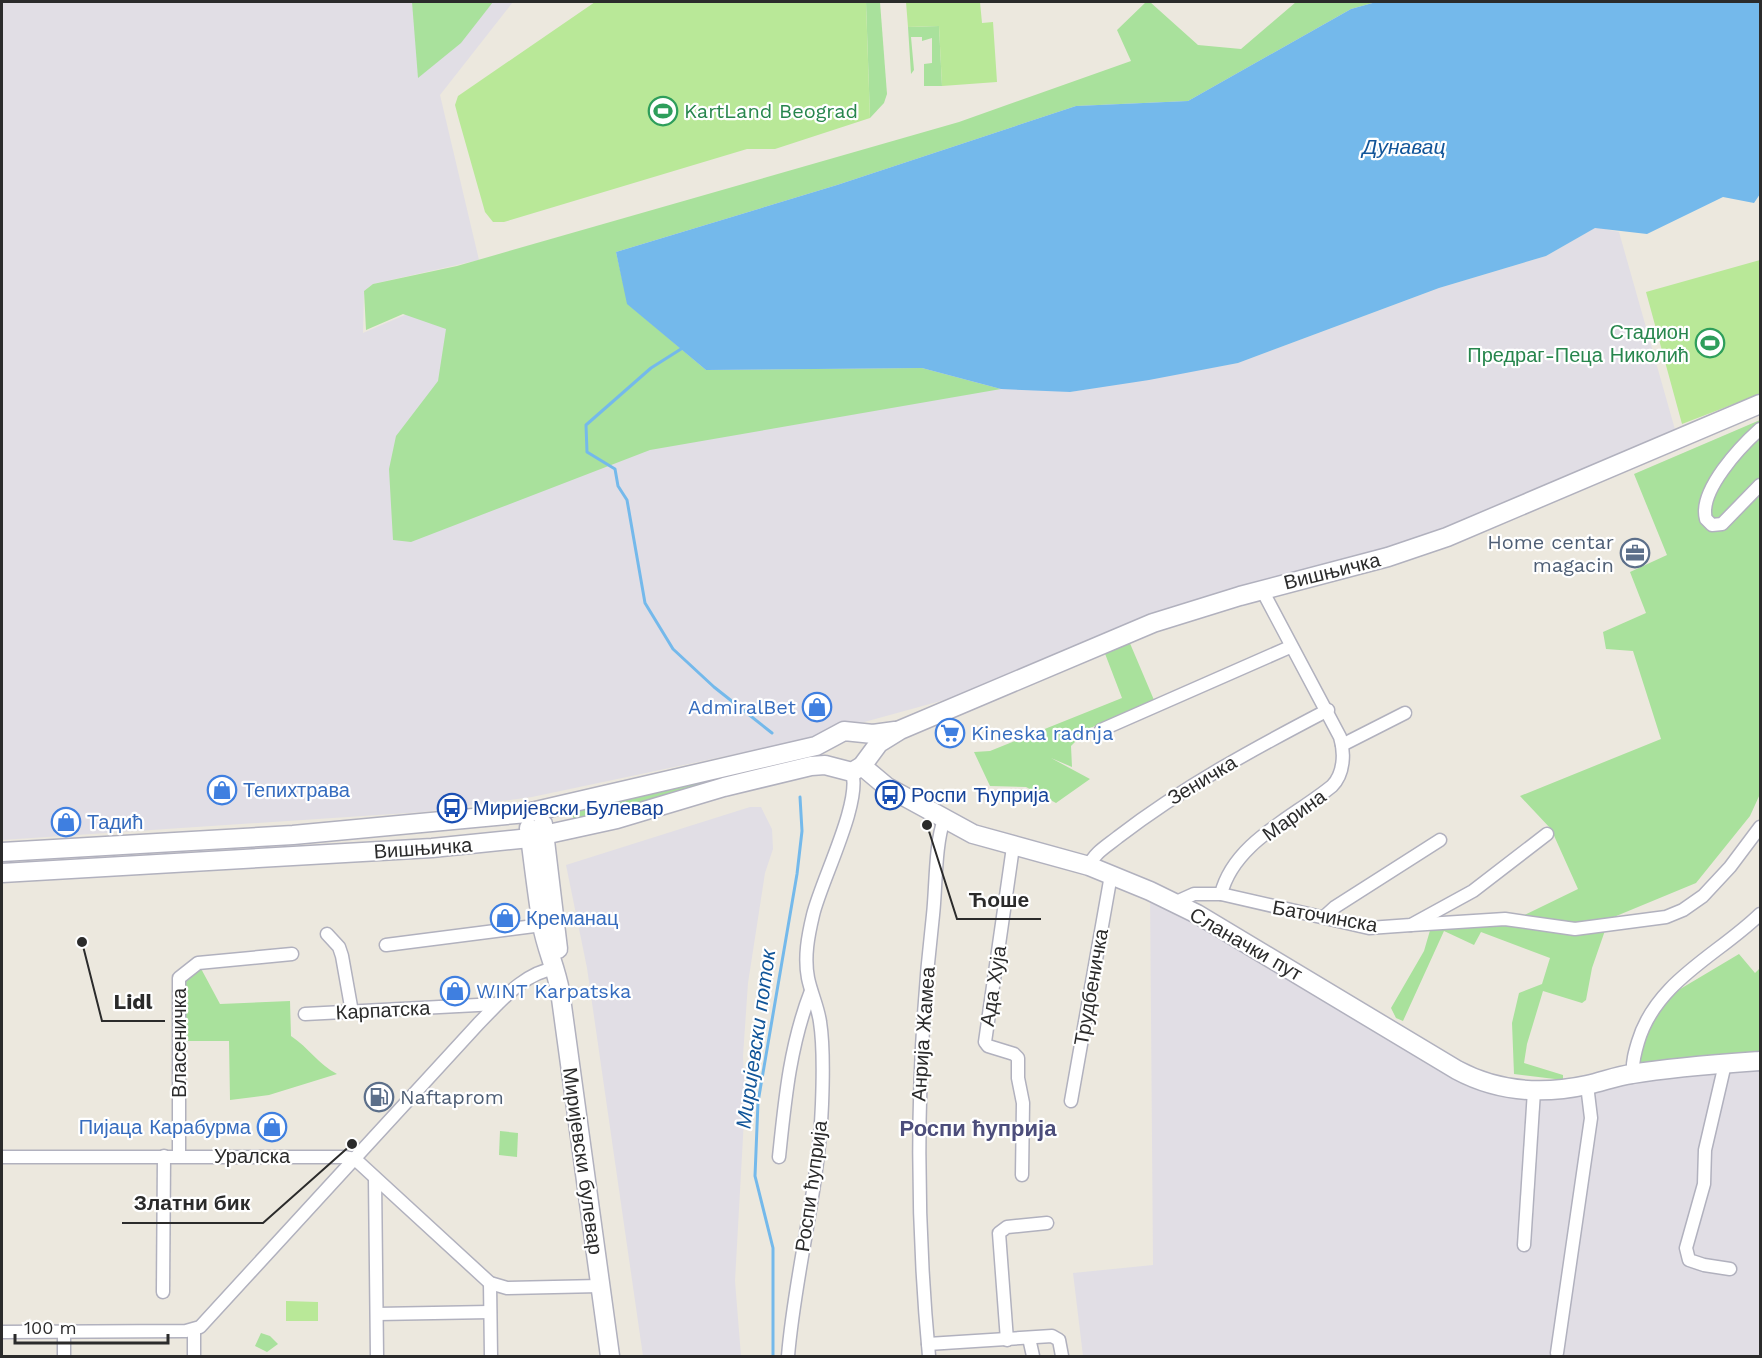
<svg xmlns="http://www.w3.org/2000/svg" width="1762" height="1358" viewBox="0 0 1762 1358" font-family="'Work Sans',sans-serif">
<rect width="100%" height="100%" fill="#ece8de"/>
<g fill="#e1dee5">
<polygon points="2,2 513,2 440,95 479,260 373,284 364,291 363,333 479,283 505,278 922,368 1070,392 1238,363 1439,288 1546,256 1596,227 1619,232 1676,433 1523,495 1467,524 977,691 788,743 532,797 423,812 2,840"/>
<polygon points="750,807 761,807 772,829 773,849 765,873 748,983 743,1056 745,1101 735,1281 741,1356 643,1356 587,968 566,865"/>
<polygon points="1150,891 1507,1089 1760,1061 1760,1356 1083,1356 1073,1273 1153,1265"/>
</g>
<g fill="#a9e19c">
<polygon points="412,2 493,2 461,43 418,78"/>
<polygon points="866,2 880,2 887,94 884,103 870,118"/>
<polygon points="1146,2 1150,2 1198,45 1241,49 1296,2 1376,2 1351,9 1188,101 1076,106 837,185 616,252 628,304 706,370 922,368 1001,389 650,450 411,542 393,540 389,469 396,436 438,381 446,329 403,314 366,330 364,291 373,284 457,266 959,122 1131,61 1117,30"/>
<polygon points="939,26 942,86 924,86 924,64 932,63 932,38 922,41 922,37 911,37 914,70 911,74 908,27"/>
<polygon points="1760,420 1760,794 1750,816 1696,883 1609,919 1592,968 1586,1000 1582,1003 1543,991 1527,1044 1524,1063 1563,1075 1563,1080 1514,1074 1512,1023 1519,993 1542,984 1550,958 1481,932 1474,945 1444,931 1403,1021 1396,1018 1391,1008 1424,951 1431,927 1506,924 1578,889 1551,829 1520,796 1661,739 1633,651 1606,649 1603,632 1646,613 1630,572 1667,555 1634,474"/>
<polygon points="1129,641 1154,700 1088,729 1071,746 1072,767 1051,758 1090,779 1056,803 1026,787 990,786 974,752 990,751 1122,698 1104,651"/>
<polygon points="819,753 820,757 574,821 572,813 717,775"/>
<polygon points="1739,954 1755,973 1760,968 1760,1052 1632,1067 1655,1004"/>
<path d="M198,963L220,1004L290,1001L291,1036C309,1048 318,1064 337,1074L269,1095L230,1100L229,1041H178L183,972Z"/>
<polygon points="500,1131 518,1133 517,1157 499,1155"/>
<polygon points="261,1333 270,1336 278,1344 267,1352 255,1346"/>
</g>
<g fill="#b9e898">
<polygon points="595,2 866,2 870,118 775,149 747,149 504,222 493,222 485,212 459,120 455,105 458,96"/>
<polygon points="906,2 980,2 982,23 993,22 997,82 942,86 939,26 908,27"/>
<polygon points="1760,260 1760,394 1682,424 1646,292"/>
<polygon points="286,1301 318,1302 318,1321 286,1321"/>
</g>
<polygon fill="#74b9eb" points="1376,2 1760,2 1760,194 1754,203 1723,197 1647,234 1595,228 1546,256 1439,288 1238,363 1149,380 1070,392 1001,389 922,368 706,370 627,304 616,252 837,185 1076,106 1188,101 1351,9"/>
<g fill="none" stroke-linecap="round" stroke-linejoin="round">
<g stroke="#74b9eb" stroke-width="3">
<polyline points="681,349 651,368 586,425 587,452 615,469 618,486 627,500 645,603 673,649 714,687 772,733"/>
<polyline points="773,1356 773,1248 755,1176 758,1102 797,874 802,831 800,797"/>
</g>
<g stroke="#b1b1be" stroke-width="15">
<g id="street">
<path d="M1760,429C1741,446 1698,491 1706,519L1712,525L1722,524L1760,485"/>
<polyline points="1101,730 1290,647"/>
<polyline points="1342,745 1405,713"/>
<polyline points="1013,847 985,1042 988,1046 1014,1054 1018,1058 1018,1078 1023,1103 1022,1175"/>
<path d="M1089,866C1094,853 1107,846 1118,837C1183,787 1255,748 1328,710"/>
<polyline points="1221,894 1369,928 1411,925 1473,891 1547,834"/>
<path d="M1174,903L1194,894H1221C1234,842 1293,818 1332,786C1344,774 1345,753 1340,737L1262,590"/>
<polyline points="1324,917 1335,907 1440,840"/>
<polyline points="1411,925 1505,919 1575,929 1666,917 1683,910 1703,896 1730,867 1760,827"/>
<polyline points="327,934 339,947 342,956 352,1012"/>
<polyline points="386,945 542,925"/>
<polyline points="305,1014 497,1004"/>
<polyline points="1725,1064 1705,1150 1704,1184 1686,1248 1689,1260 1704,1265 1730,1269"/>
<path d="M1633,1073C1632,1062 1635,1052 1638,1042C1656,981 1718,955 1760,914"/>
<polyline points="1071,1101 1111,875"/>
<polyline points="179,1156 179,978 198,963 292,954"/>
<polyline points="2,1157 344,1157 355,1159 490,1283 507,1288 600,1286"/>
<path d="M779,1157C785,1099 790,1045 811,991"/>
<polyline points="375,1178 377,1356"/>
<polyline points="1524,1245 1534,1091"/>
<polyline points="490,1283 491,1356"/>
<polyline points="163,1292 164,1156"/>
<polyline points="377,1314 490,1312"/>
<polyline points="194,1330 194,1356"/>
<path d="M2,1332L186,1331L200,1327L479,1023C501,1001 523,973 556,968"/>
<polyline points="1029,1338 1033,1356"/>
<polyline points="1007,1340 999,1233 1007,1227 1047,1223"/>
<polyline points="928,1344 1052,1336 1059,1340 1062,1356"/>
<polyline points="1557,1353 1591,1118 1587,1085"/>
<polyline points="64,1356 64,1332"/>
<path d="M788,1356C795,1272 819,1189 822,1104C823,1078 824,1047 820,1022C818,1007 811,993 808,978C804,957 808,936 813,915C821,881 862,802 852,772"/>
<path d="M929,1356C915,1209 916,1062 933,915C936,889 935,843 944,820"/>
</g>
</g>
<g stroke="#b1b1be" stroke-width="21">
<g id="secondary">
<path d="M862,766L887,787L973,834L1089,866L1150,891L1197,914L1457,1070C1498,1092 1541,1095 1587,1085C1602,1082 1616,1076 1632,1074C1674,1067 1718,1064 1760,1061"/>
<polyline points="543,824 558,949"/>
<path d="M529,828C533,860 537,893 542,925C546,948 556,968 560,991L610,1356"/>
<polyline points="2,852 293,835 527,813 816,746 844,731 873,734 895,731"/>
<polyline points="2,873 432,848 530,838 617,819 724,787 811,766 825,765 852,772 862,766 879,743 900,730 1153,623 1240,596 1388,557 1447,537 1760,404"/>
</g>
</g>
<use href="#street" stroke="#fff" stroke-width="12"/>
<use href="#secondary" stroke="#fff" stroke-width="18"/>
</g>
<defs>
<g id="stadium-ring" transform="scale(1.5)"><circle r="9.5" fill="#fff" stroke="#2e9e5b" stroke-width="1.5"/><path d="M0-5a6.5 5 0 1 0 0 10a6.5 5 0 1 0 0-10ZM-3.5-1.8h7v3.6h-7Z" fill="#2e9e5b"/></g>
<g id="office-ring" transform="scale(1.5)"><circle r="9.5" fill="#fff" stroke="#5c6f8a" stroke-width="1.5"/><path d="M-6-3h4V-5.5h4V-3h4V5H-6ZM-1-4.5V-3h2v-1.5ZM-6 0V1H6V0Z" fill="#5c6f8a"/></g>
<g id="shop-ring" transform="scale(1.5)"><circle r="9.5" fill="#fff" stroke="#3f7fe0" stroke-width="1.5"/><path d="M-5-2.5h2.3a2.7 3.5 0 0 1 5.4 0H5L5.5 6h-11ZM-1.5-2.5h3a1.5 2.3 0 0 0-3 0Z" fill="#3f7fe0"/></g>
<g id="supermarket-ring" transform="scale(1.5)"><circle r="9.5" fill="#fff" stroke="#3f7fe0" stroke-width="1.5"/><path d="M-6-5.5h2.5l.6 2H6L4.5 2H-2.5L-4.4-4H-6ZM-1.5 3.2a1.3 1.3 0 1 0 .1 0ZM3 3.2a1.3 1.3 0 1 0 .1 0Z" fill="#3f7fe0"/></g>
<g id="bus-ring" transform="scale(1.5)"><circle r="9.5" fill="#fff" stroke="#1a4fb4" stroke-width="1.5"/><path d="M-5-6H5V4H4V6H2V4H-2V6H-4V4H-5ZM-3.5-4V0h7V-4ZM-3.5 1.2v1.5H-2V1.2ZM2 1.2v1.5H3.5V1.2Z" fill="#1a4fb4"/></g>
<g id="fuel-ring" transform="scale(1.5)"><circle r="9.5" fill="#fff" stroke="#5c6f8a" stroke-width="1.5"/><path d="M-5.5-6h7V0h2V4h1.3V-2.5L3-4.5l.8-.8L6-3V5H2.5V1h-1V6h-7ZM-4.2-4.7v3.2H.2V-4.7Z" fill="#5c6f8a"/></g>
</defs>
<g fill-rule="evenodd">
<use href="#stadium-ring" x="663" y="111"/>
<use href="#stadium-ring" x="1710" y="343"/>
<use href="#office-ring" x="1635" y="553"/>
<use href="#shop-ring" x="817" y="707"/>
<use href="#supermarket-ring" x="950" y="733"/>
<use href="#shop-ring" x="222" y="790"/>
<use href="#bus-ring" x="890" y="795"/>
<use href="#bus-ring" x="452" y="808"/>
<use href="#shop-ring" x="66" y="822"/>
<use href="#shop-ring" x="505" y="918"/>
<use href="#shop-ring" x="455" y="991"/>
<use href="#fuel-ring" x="379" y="1097"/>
<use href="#shop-ring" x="272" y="1127"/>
</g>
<g text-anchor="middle" stroke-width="4.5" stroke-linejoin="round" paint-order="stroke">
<g font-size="20" fill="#27864d" stroke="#fff" text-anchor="start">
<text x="684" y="118">KartLand Beograd</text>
<text x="1689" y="339" text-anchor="end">Стадион<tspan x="1689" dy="23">Предраг-Пеца Николић</tspan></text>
</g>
<g font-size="20" fill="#4e5e75" stroke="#fff" text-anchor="end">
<text x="1614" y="549">Home centar<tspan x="1614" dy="23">magacin</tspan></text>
<text x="400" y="1104" text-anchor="start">Naftaprom</text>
</g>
<g font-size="20" fill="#2b2b2b" stroke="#fff">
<text transform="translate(1332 571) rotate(-14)" y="7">Вишњичка</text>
<text transform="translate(1202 780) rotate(-31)" y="7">Зеничка</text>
<text transform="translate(1294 815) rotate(-36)" y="7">Марина</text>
<text transform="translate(423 848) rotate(-4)" y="7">Вишњичка</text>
<text transform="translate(1325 916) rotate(10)" y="7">Баточинска</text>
<text transform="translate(1246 944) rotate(30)" y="7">Сланачки пут</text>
<text transform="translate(993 986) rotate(-81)" y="7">Ада Хуја</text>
<text transform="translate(1091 987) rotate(-80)" y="7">Трудбеничка</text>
<text transform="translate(383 1010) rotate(-3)" y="7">Карпатска</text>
<text transform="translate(923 1034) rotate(-86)" y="7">Анрија Жамеа</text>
<text transform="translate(179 1043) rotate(-90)" y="7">Власеничка</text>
<text x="252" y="1163">Уралска</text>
<text transform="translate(583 1161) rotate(82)" y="7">Миријевски булевар</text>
<text transform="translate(811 1186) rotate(-82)" y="7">Роспи ћуприја</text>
</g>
<g font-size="20" fill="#366cbe" stroke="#fff" text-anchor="start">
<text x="796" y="714" text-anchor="end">AdmiralBet</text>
<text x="971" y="740">Kineska radnja</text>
<text x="243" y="797">Тепихтрава</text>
<text x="87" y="829">Тадић</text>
<text x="526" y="925">Креманац</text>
<text x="476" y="998">WINT Karpatska</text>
<text x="251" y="1134" text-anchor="end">Пијаца Карабурма</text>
</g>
<g font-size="20" fill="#164399" stroke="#fff" text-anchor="start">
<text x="911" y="802">Роспи Ћуприја</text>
<text x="473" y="815">Миријевски Булевар</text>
</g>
<g font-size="21" font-style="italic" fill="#159" stroke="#fff">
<text x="1404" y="154">Дунавац</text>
<text transform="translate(756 1039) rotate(-82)" y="7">Миријевски поток</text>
</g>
<g font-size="22" font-weight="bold" fill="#4c4d7b" stroke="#fff">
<text x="978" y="1136">Роспи ћуприја</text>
</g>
</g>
<path fill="none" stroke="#2b2b2b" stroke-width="2" d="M927 825L957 919H1041M82 942L102 1021H165M352 1144L263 1223H122"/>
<g fill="#2b2b2b" stroke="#fff" stroke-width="2">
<circle cx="927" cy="825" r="6"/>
<circle cx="82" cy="942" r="6"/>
<circle cx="352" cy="1144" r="6"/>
</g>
<g font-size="21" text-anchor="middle" font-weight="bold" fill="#2b2b2b" stroke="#fff" stroke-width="4.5" stroke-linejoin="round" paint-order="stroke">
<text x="999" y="907">Ћоше</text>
<text x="133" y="1009">Lidl</text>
<text x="192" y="1210">Златни бик</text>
</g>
<rect width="1762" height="1358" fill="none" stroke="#2b2b2b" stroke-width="6"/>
<path d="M15 1334v9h153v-9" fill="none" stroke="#2b2b2b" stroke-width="3"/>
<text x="24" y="1334" font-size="18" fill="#2b2b2b" stroke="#ffffff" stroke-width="4.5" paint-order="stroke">100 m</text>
</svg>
